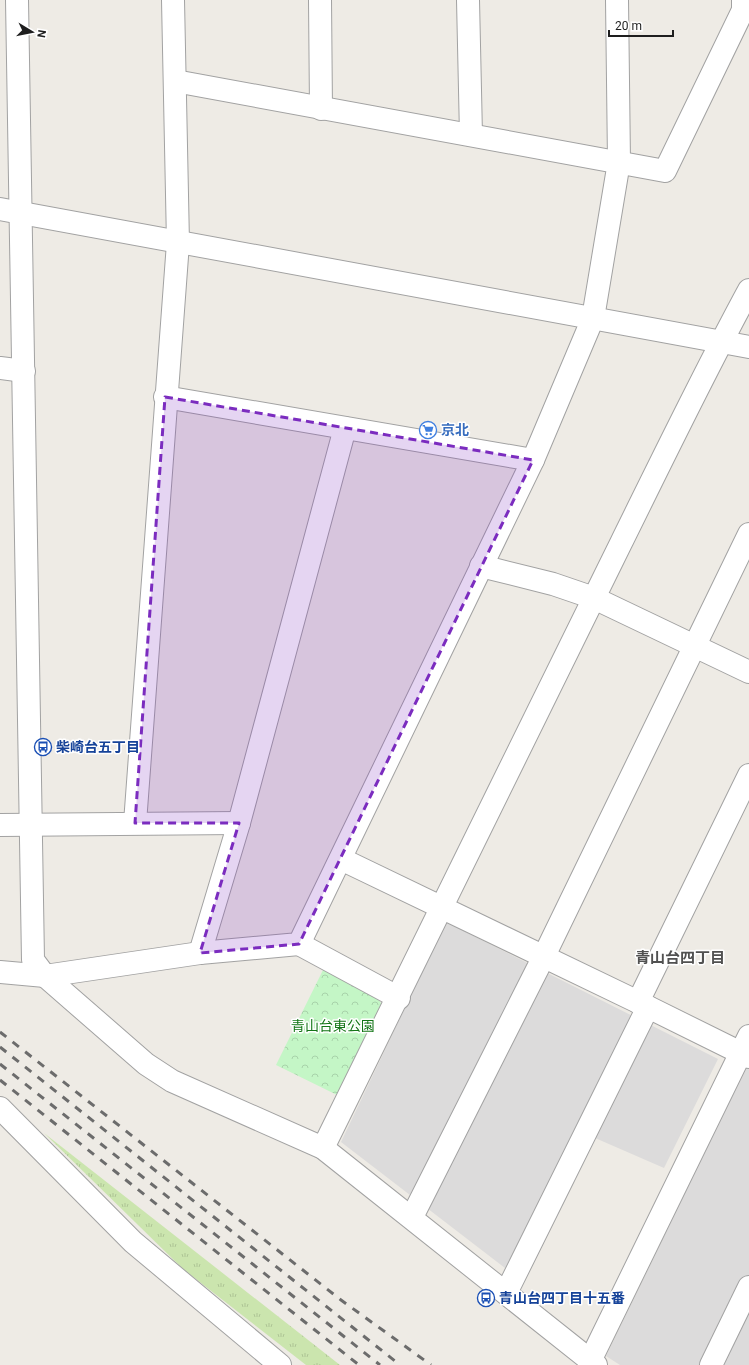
<svg xmlns="http://www.w3.org/2000/svg" width="749" height="1365" viewBox="0 0 749 1365" font-family="Roboto,'Noto Sans JP',sans-serif">
<defs>
<pattern id="grass-tufts" width="24" height="20" patternUnits="userSpaceOnUse"><rect width="24" height="20" fill="#cbe5ae"/><path d="M3 7l-1-3M5 7V3M7 7l1-3M15 17l-1-3M17 17v-4M19 17l1-3" fill="none" stroke="#aec495"/></pattern>
<pattern id="park-crowns" width="20" height="18" patternUnits="userSpaceOnUse"><rect width="20" height="18" fill="#c4f6c6"/><path d="M2 6a3 3 0 1 1 6 0M12 15a3 3 0 1 1 6 0" fill="none" stroke="#a8d2aa"/></pattern>
</defs>
<rect width="100%" height="100%" fill="#eeebe5"/>
<g fill="#dcdbdb">
<polygon points="446,922 718,1059 664,1168 579,1131 505,1268 341,1142"/>
<polygon points="746,1067 749,1068 749,1365 620,1365 606,1356"/>
</g>
<polygon fill="url(#grass-tufts)" points="44,1133 340,1365 306,1365 183,1269"/>
<polygon fill="url(#park-crowns)" points="323,970 378,997 382,1006 337,1095 276,1065"/>
<g fill="none" stroke-linecap="round" stroke-linejoin="round">
<g stroke="#a2a2a2" stroke-width="24">
<g id="minor">
<polyline points="17,0 33,960 45,976 146,1064 172,1081 323,1148 596,1365"/>
<polyline points="320,0 321,109"/>
<polyline points="468,0 471,135"/>
<polyline points="175,81 665,171 743,10 743,0"/>
<polyline points="0,209 749,347"/>
<polyline points="0,368 24,371"/>
<polyline points="165,397 533,460"/>
<polyline points="481,566 553,584 594,598 749,672"/>
<polyline points="135,823 178,243 173,0"/>
<polyline points="0,825 239,823"/>
<polyline points="341,859 638,1002 749,1057"/>
<polyline points="299,944 399,998"/>
<polyline points="200,953 239,823 345,428"/>
<polyline points="0,972 45,976 200,953 299,944 533,460 593,318 619,162 617,0"/>
<polyline points="638,1002 749,775"/>
<polyline points="0,1108 133,1242 280,1365"/>
<path d="M323,1148C424,947 521,744 621,543C663,458 704,373 749,290"/>
<polyline points="412,1217 544,956 749,534"/>
<polyline points="506,1293 648,1007"/>
<polyline points="590,1361 749,1036"/>
<polyline points="711,1365 749,1287"/>
</g>
</g>
<use href="#minor" stroke="#fff" stroke-width="22"/>
<g stroke="#6c6c6c" stroke-width="3" stroke-dasharray="8 8" stroke-linecap="butt">
<polyline points="0,1032 341,1300 431,1365"/>
<polyline points="0,1047 400,1365"/>
<polyline points="0,1064 380,1365"/>
<polyline points="0,1080 359,1365"/>
</g>
</g>
<path fill="#7b2cbf" fill-opacity="0.2" stroke="#7b2cbf" stroke-width="3" stroke-dasharray="8 5" stroke-linejoin="round" d="M165,397L533,460L299,944L200,953L239,823H135Z"/>
<defs>
<g id="supermarket-ring" transform="scale(0.9)"><circle r="9.5" fill="#fff" stroke="#3f7fe0" stroke-width="1.5"/><path d="M-6-5.5h2.5l.6 2H6L4.5 2H-2.5L-4.4-4H-6ZM-1.5 3.2a1.3 1.3 0 1 0 .1 0ZM3 3.2a1.3 1.3 0 1 0 .1 0Z" fill="#3f7fe0"/></g>
<g id="bus-ring" transform="scale(0.9)"><circle r="9.5" fill="#fff" stroke="#1a4fb4" stroke-width="1.5"/><path d="M-5-6H5V4H4V6H2V4H-2V6H-4V4H-5ZM-3.5-4V0h7V-4ZM-3.5 1.2v1.5H-2V1.2ZM2 1.2v1.5H3.5V1.2Z" fill="#1a4fb4"/></g>
</defs>
<g fill-rule="evenodd">
<use href="#supermarket-ring" x="428" y="430"/>
<use href="#bus-ring" x="43" y="747"/>
<use href="#bus-ring" x="486" y="1298"/>
</g>
<g text-anchor="middle" stroke-width="3" stroke-linejoin="round" paint-order="stroke">
<g font-size="14" font-weight="bold" fill="#366cbe" stroke="#fff" text-anchor="start">
<text x="441" y="435">京北</text>
</g>
<g font-size="14" font-weight="bold" fill="#164399" stroke="#fff" text-anchor="start">
<text x="56" y="752">柴崎台五丁目</text>
<text x="499" y="1303">青山台四丁目十五番</text>
</g>
<g font-size="14" fill="#137516" stroke="#fff">
<text x="333" y="1031">青山台東公園</text>
</g>
<g font-size="15" font-weight="bold" fill="#515151" stroke="#fff">
<text x="680" y="963">青山台四丁目</text>
</g>
</g>
<g transform="translate(32 32) rotate(100)" stroke="#ffffff" stroke-width="3" paint-order="stroke">
<path d="M0-3L7 15L0 10L-7 15Z" fill="#1e1e1e"/>
<text y="-6" font-size="11" font-weight="bold" text-anchor="middle" fill="#1e1e1e">N</text>
</g>
<path d="M609 30v6h64v-6" fill="none" stroke="#1e1e1e" stroke-width="2"/>
<text x="615" y="30" font-size="12" fill="#1e1e1e" stroke="#ffffff" stroke-width="3" paint-order="stroke">20 m</text>
</svg>
